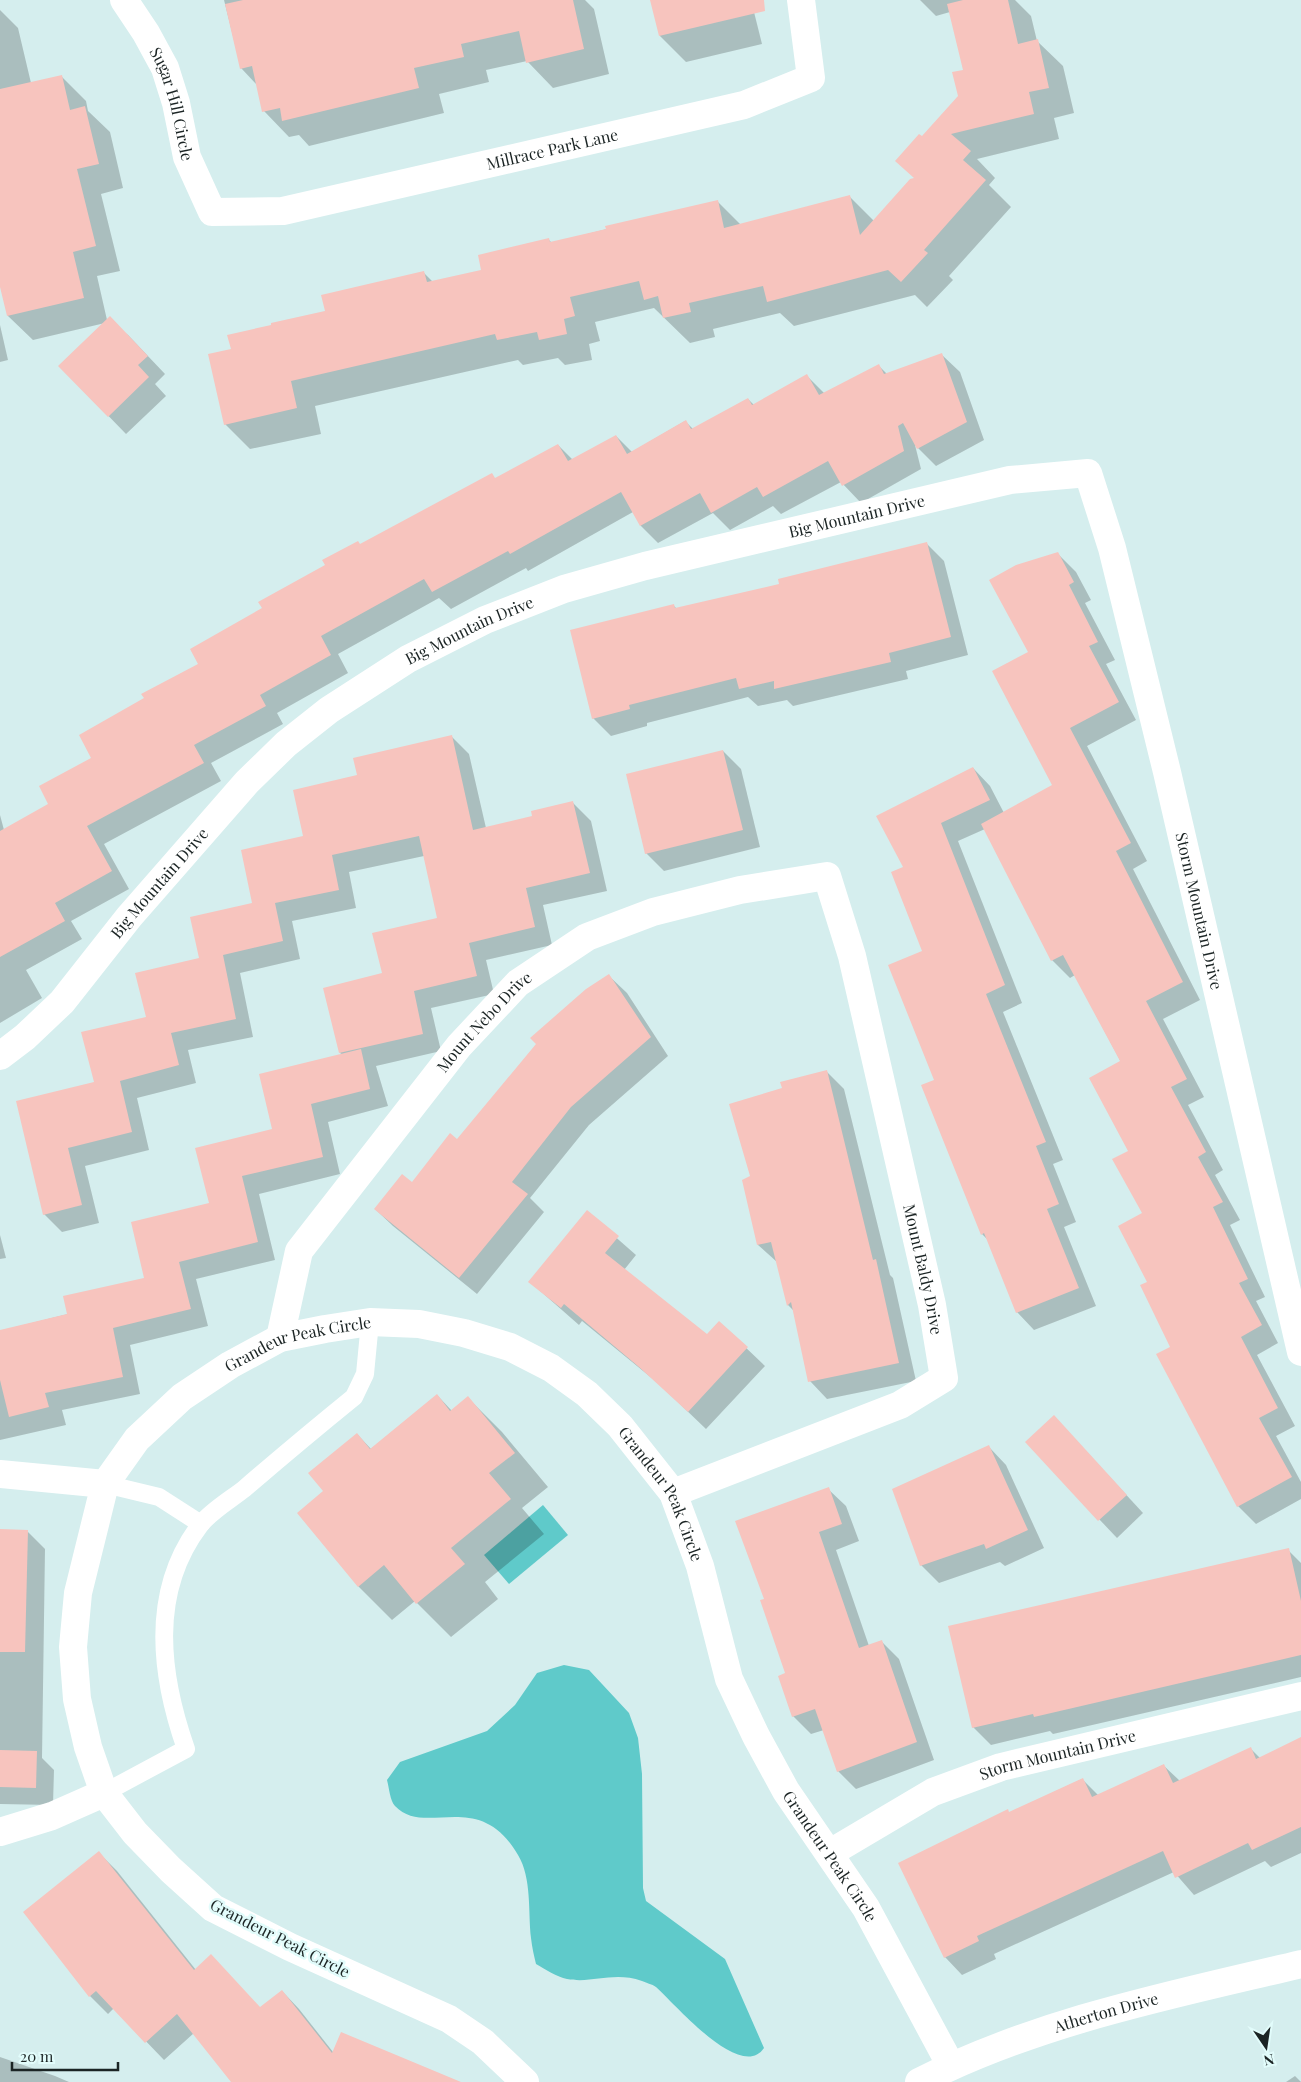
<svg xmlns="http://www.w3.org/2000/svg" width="1301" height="2082" viewBox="0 0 1301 2082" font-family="'Playfair Display',serif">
<rect width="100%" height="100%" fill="#d5eeee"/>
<g fill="#5fcaca">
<polygon points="543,1505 568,1535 509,1584 484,1555"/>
<path d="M564,1665L589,1670L629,1713L638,1738L642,1774L643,1888L646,1901L725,1959L764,2048C741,2082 676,2005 656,1987C652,1984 646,1983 642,1981C613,1971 592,1984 567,1979C557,1977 545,1969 536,1964C534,1956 532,1947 531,1938C528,1912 532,1878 518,1855C479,1787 425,1838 395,1806C390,1801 389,1787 387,1780L400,1762L487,1731L515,1705L537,1673Z"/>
</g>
<g fill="#0003">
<polygon points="224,0 585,0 594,9 609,74 553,88 527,61 486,70 489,82 439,94 444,113 309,146 299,135 289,137 264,111 257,85 241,68"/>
<polygon points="651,0 751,0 762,44 686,62 660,36"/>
<polygon points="920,0 1015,0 1031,16 1037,41 1063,66 1074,113 1054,118 1059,139 977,159 995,178 989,185 1011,207 949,276 953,280 927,307 915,295 794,326 780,313 713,329 715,337 690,343 654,308 595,322 600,341 589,344 592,360 565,365 558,358 523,365 518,360 315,406 321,434 250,449 225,424 232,350 423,272 433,282 483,271 549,240 552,243 717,201 741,225 849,196 874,221 916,179 923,137 960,97 964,71 950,12 936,16"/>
<polygon points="0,10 18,28 31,83 61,76 86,101 88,111 110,132 123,188 101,194 120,271 97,276 107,320 128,335 165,374 155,384 166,396 126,434 60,366 105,323 33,340 8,316 0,282"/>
<polygon points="0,325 8,360 0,362"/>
<polygon points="942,355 960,372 984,440 936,466 915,445 921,469 861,503 841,482 781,514 773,506 730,530 713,513 658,543 641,526 633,512 528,571 526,568 451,609 439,598 338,654 348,673 277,713 283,724 211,763 221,781 104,844 129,889 71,921 82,939 26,970 42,998 0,1023 0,815 4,830 50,804 145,699 199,664 263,609 361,545 496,479 558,445 573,460 616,436 632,452 685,421 693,429 748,399 754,405 807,376 825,394 879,366 887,374"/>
<polygon points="926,543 944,561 968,655 906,671 908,679 793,706 787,700 758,706 748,697 647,723 647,726 611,736 593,718 674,606 677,609 781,585"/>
<polygon points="1058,554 1076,572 1091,600 1085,603 1115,660 1106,664 1136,720 1087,746 1147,861 1133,869 1200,1000 1163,1019 1204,1097 1188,1105 1223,1170 1215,1175 1240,1220 1230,1225 1265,1297 1256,1301 1278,1343 1257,1355 1295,1426 1276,1436 1301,1482 1301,1499 1256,1524 1238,1506 1172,1347 1149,1282 1144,1214 1129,1151 1121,1062 1075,975 1070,978 1052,960 985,829 958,841 1022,1003 1003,1012 1063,1160 1053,1164 1076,1222 1064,1227 1096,1306 1034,1330 1017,1312 988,1240 982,1234 935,1081 924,952 905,868 973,768 990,786 1004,813 1054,786 1030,652"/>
<polygon points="451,736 469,754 486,828 534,817 573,803 591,821 607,891 543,905 552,945 486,960 494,994 431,1008 441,1051 376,1066 388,1106 328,1122 340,1174 259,1194 275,1260 196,1279 208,1326 130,1345 140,1394 62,1410 66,1425 0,1440 0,1331 68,1314 146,1279 274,1130 343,1055 340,1053 383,974 439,919 424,856 349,872 356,908 292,921 300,959 240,973 253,1037 188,1050 196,1083 137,1098 149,1150 85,1166 99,1223 62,1232 44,1214 17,1102 95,1083 147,1018 253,904 304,837 358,776"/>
<polygon points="723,751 741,769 760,847 664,871 646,853"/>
<polygon points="609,976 627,993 668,1056 589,1125 530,1198 544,1212 477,1294 393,1226 375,1209 413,1184 458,1141"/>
<polygon points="827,1072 844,1089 890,1275 893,1278 916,1381 827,1399 810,1381 794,1311 788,1305 777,1262 758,1245 751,1176 783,1089"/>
<polygon points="587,1212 636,1255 624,1270 707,1336 719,1322 765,1366 706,1429 659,1384 582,1321 579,1325 530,1282"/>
<polygon points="0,1235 6,1258 0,1259"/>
<polygon points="437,1395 452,1411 468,1398 502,1432 548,1487 522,1508 544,1534 485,1582 498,1599 451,1637 415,1601 392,1620 358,1586 325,1491 357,1434 371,1449"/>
<polygon points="1071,1435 1143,1513 1117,1538 1026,1442"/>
<polygon points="989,1447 1006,1465 1044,1548 1005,1566 1000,1562 939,1583 921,1565"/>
<polygon points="828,1489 846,1506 859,1541 836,1550 869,1646 881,1641 899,1659 934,1760 856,1789 838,1771 824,1730 811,1734 793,1716 787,1674"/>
<polygon points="0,1530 27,1531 45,1549 42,1758 54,1770 53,1805 0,1804"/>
<polygon points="1288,1550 1301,1563 1301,1677 1053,1734 1050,1731 991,1745 973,1727"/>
<polygon points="1301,1739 1301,1853 1271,1867 1265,1861 1194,1895 1174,1872 994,1954 996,1959 962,1975 945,1957 1010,1813 1082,1779 1099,1796 1163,1765 1180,1781 1251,1749 1260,1758"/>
<polygon points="99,1853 117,1871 196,1970 261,2008 282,1991 299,2009 333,2052 416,2082 233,2082 194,2033 164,2060 114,2008 108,2014 90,1996"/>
<polygon points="0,2057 55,2076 69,2082 0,2082"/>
<polygon points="1295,2076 1301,2082 1286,2082"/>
</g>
<g fill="#f7c4be">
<polygon points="243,0 573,0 584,49 526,63 519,31 461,44 464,57 414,68 419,88 282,121 280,108 262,112 252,66 240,69 225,4"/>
<polygon points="650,0 764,0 765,11 659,36"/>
<polygon points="963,0 1008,0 1018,44 1038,39 1049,88 1029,92 1034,114 951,134 971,151 963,160 986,180 924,250 928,253 901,282 888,270 767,302 763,286 689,303 691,312 663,318 658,296 644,300 639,281 570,297 575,316 564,319 567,334 539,340 537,332 497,340 495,334 291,381 297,408 224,425 208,354 231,349 227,335 271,325 271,323 325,311 321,295 424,271 427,282 481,270 478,255 549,238 550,242 606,229 605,226 718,200 724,228 850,195 860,235 910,179 914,178 895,161 919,134 922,136 958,96 952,72 963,70 947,4"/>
<polygon points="62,75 70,110 85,106 99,164 77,169 96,246 73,252 84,298 7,316 0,287 0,89"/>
<polygon points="110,316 148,356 138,365 149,377 108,417 58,366"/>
<polygon points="942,353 967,422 917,449 903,423 898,426 904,451 842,486 828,461 763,497 757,487 711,513 700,493 640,526 621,492 510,554 508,551 432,592 424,579 321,636 331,655 260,695 266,706 194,745 204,763 87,826 112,871 55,903 65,921 0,957 0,831 48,804 39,786 91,758 79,735 144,698 141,694 198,664 190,649 262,608 258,602 325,565 322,560 358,541 360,544 492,473 495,478 558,444 568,461 616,435 627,454 686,420 691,429 748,398 752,405 807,374 819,395 879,364 884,374"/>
<polygon points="927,542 951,637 889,653 891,662 774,689 774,681 739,689 736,678 629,705 630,709 592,719 570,630 674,604 675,608 779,584 778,579"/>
<polygon points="1058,552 1074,582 1069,585 1098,642 1089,646 1119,702 1070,728 1131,843 1116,851 1183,982 1146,1001 1187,1079 1171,1087 1206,1152 1198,1157 1223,1202 1213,1207 1248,1279 1239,1283 1262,1325 1241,1337 1278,1408 1259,1418 1292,1477 1237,1507 1156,1354 1170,1347 1140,1285 1147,1282 1118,1226 1142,1213 1112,1159 1128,1151 1089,1078 1120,1061 1063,955 1051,961 981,824 1052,785 992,671 1028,652 989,580 1016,565"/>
<polygon points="452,735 473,830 532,816 531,811 573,801 590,873 526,888 535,927 469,943 477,976 414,991 423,1034 339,1053 323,988 382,973 372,933 437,918 419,836 332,855 339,890 275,903 283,941 223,955 236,1019 171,1033 179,1065 120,1081 132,1132 68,1148 82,1205 43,1215 16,1101 94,1082 81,1032 146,1017 135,973 199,958 190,917 252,903 241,850 303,836 293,790 357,775 353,758"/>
<polygon points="723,750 743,830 645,854 626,774"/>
<polygon points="973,767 990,800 941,823 1005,985 986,994 1046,1142 1036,1146 1059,1204 1047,1209 1079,1288 1016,1313 984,1233 981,1235 921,1085 934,1080 888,965 922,951 891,872 903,867 876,816"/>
<polygon points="609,974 651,1037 571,1107 512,1182 528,1194 459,1278 374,1209 402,1174 412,1182 450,1133 457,1139 536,1044 530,1038 586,989"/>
<polygon points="361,1049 370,1089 311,1104 323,1157 242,1176 258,1242 179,1262 191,1309 113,1328 123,1377 45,1393 49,1407 9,1417 0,1380 0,1330 67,1314 63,1296 144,1278 131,1222 209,1203 195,1148 272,1129 259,1074"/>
<polygon points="827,1070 873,1260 876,1259 899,1363 808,1382 791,1302 787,1306 771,1242 757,1245 742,1180 750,1176 729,1104 782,1088 780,1082"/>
<polygon points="587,1210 619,1236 605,1253 707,1334 719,1321 748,1347 688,1412 639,1367 564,1304 561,1308 528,1282"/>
<polygon points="437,1394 450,1411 468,1396 515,1453 489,1473 511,1499 451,1548 465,1564 416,1604 384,1565 358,1587 297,1513 323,1491 308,1473 357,1433 370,1449"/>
<polygon points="1054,1415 1127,1495 1098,1521 1025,1442"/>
<polygon points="989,1445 1028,1530 986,1549 984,1544 920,1566 892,1489"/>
<polygon points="829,1487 842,1524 819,1532 859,1648 882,1640 917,1742 837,1772 815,1709 792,1717 778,1676 785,1673 760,1600 764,1599 735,1521"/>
<polygon points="0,1529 28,1530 25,1652 0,1652"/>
<polygon points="1289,1548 1301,1601 1301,1655 1034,1717 1033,1714 972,1728 948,1626"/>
<polygon points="1301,1737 1301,1827 1252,1850 1248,1843 1175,1878 1163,1851 977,1936 979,1941 944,1958 898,1863 1008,1809 1009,1812 1083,1778 1092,1797 1164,1764 1173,1783 1251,1747 1256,1759"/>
<polygon points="0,1750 37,1751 36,1788 0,1787"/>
<polygon points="99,1851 194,1970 211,1954 260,2007 282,1990 332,2053 341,2032 461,2082 231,2082 177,2014 145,2043 96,1991 89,1997 23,1912"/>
</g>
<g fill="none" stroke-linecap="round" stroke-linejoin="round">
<g stroke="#fff" stroke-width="18">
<polyline points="105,1484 159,1497 201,1524"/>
<path d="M104,1793L186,1749C160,1675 149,1592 200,1525C211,1511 230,1500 244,1489C280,1458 317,1427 354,1397L365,1374L370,1322"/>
</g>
<g stroke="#fff" stroke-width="28">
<path id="s1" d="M124,0L146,33L165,68L176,103L187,157L212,212L283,211L744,105L811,78L801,0"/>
<path id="s2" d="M0,1056L25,1037L62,1002L129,917L247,782L286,744L329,710L408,659L485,620L564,589L645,566L1010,480L1088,473L1112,548L1167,772L1301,1352"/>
<path id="s3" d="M280,1338L299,1251L459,1046L518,983L587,937L653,912L740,890L827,876L852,956L932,1305L944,1378L900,1405L673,1493"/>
<polyline points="0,1474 105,1484"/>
<polyline points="0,1832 52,1816 104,1793"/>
<path id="s4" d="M830,1853L933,1792L1001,1767L1301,1696"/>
<path id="s5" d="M525,2082L483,2042L449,2019L290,1947L213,1908L171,1870L135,1833L104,1793L88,1747L77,1699L73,1647L78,1593L105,1484L137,1439L182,1397L230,1365L280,1338L325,1329L370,1322L419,1324L464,1333L510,1347L551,1368L587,1394L620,1426L673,1493L700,1566L729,1679L756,1736L786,1791L866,1908L951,2066"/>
</g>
<path stroke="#fff" stroke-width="28" id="s6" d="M919,2082C1039,2021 1171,1995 1301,1964"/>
</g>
<g text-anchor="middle" stroke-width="5" stroke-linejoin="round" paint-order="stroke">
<g font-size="16" fill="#1b2424" stroke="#e2fcfb">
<text dy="6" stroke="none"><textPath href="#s1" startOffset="116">Sugar Hill Circle</textPath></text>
<text dy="6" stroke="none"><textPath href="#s1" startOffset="579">Millrace Park Lane</textPath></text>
<text dy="6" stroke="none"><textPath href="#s2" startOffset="1046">Big Mountain Drive</textPath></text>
<text dy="6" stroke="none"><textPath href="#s2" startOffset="641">Big Mountain Drive</textPath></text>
<text dy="6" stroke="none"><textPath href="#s2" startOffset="236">Big Mountain Drive</textPath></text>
<text dy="6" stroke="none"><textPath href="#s2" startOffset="1734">Storm Mountain Drive</textPath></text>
<text dy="6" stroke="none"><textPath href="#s3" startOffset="384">Mount Nebo Drive</textPath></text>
<text dy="6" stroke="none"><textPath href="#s3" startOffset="1172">Mount Baldy Drive</textPath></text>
<text dy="6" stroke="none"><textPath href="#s5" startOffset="1082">Grandeur Peak Circle</textPath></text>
<text dy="6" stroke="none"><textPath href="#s5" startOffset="1518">Grandeur Peak Circle</textPath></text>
<text dy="6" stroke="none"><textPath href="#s4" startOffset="250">Storm Mountain Drive</textPath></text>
<text dy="6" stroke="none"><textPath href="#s5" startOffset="1922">Grandeur Peak Circle</textPath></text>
<text transform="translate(280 1938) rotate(27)" y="6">Grandeur Peak Circle</text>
<text dy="6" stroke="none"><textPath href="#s6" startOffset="200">Atherton Drive</textPath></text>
</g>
</g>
<g transform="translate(1266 2047) rotate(167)" stroke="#e2fcfb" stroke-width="4" paint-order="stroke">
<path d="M0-4L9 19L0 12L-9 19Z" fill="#1b2424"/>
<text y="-8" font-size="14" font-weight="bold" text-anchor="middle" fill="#1b2424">N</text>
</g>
<path d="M12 2062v8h106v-8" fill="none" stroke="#1b2424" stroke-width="2.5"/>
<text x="20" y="2062" font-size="15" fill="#1b2424" stroke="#e2fcfb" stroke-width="4" paint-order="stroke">20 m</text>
</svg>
